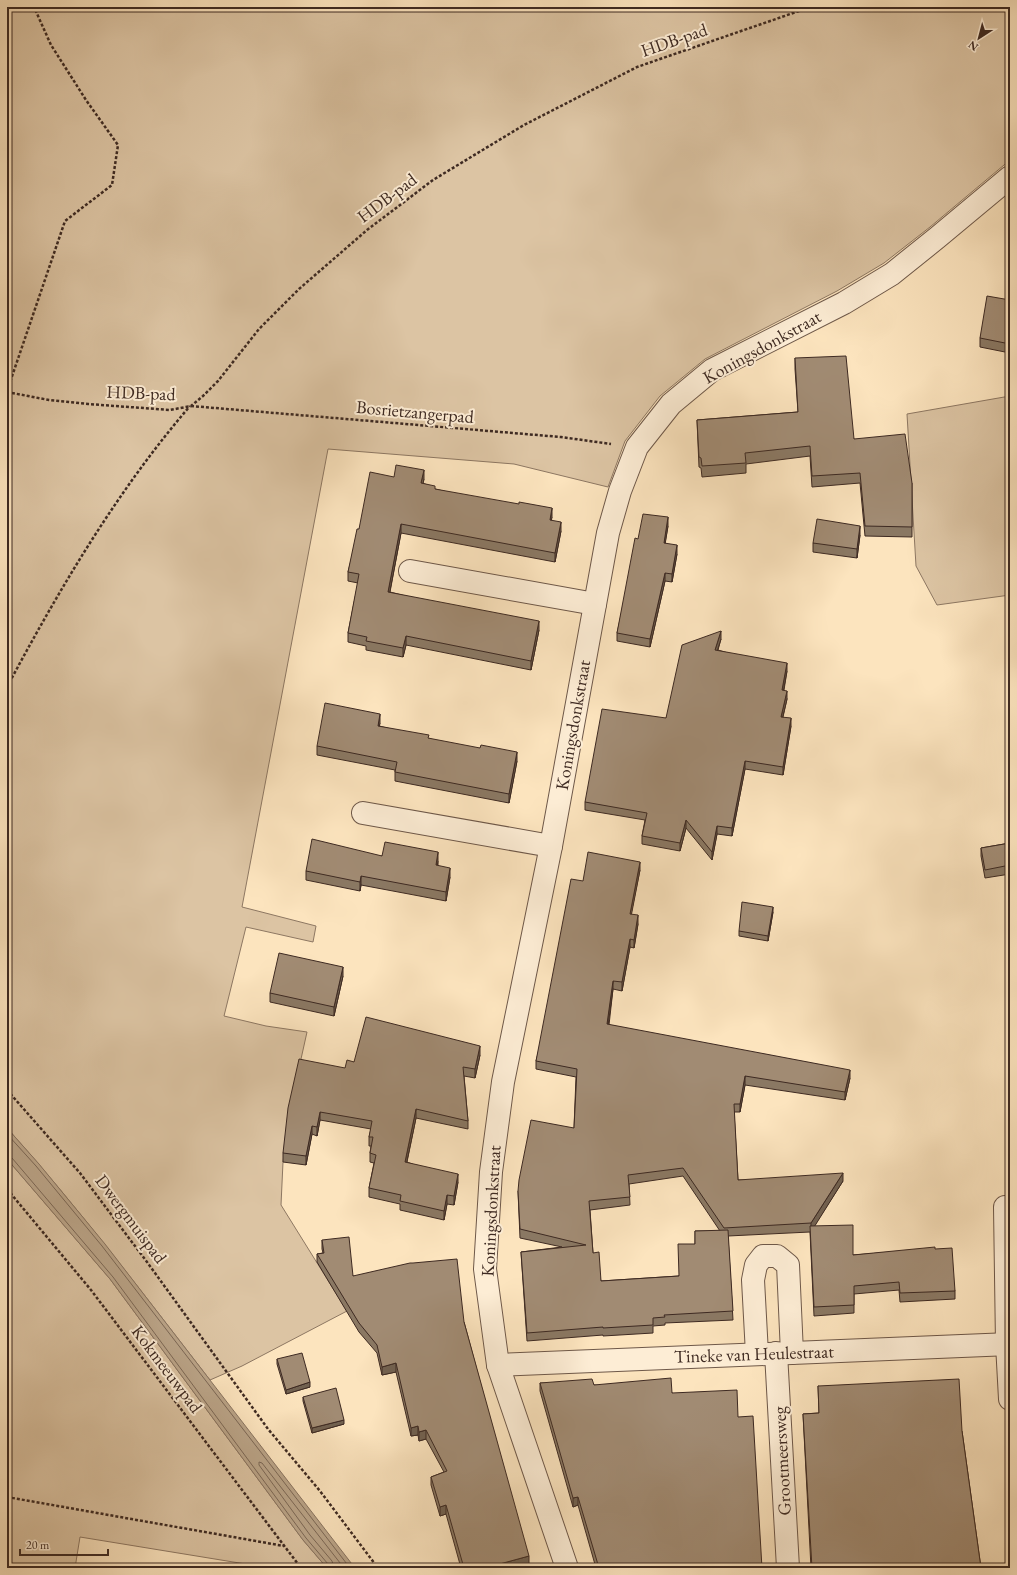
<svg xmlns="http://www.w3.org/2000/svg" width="1017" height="1575" viewBox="0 0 1017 1575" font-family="'EB Garamond',serif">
<rect width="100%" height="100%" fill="#fce4be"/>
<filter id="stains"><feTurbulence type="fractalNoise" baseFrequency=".005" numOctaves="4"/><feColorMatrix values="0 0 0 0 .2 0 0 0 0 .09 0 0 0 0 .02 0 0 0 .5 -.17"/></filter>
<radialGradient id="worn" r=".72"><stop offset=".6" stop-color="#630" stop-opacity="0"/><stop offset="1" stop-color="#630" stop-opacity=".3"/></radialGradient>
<g fill="#dcc4a3" stroke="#8d7762">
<path d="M7,7H1010V160L930,227L884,263L837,291L705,359L660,396L625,441L608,487L514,464L328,449L242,907L316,926L313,942L246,927L224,1016L266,1026L307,1032L289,1113L283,1162L281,1205L347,1311L242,1366L210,1380C144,1295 79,1208 7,1128Z"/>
<polygon points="1010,396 1010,595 937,605 916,566 907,414"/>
<polygon points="7,1159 110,1279 303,1540 327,1568 270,1568 80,1537 75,1568 7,1568"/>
</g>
<polygon fill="#bba589" stroke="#897460" points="7,1128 39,1164 105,1244 355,1568 327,1568 303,1540 110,1279 7,1159"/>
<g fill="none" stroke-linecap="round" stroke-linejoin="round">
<g stroke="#7c6856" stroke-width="1">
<polyline points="7,1134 36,1166 102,1246 350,1568"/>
<polyline points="7,1157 12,1158 113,1277 306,1538 328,1564 329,1568"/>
<polyline points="334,1568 332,1561 310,1535 259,1465 259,1462 262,1463 344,1568"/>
</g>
<g stroke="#6e5849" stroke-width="24">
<g id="street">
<polyline points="410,571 595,604"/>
<polyline points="363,813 551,846"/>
<polyline points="1005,1207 1007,1344 1010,1399"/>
<polyline points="776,1353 788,1568"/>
<polyline points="757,1354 753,1280 756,1265 763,1256 777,1256 788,1265 792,1353"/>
<polyline points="498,1365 1010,1344"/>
<polyline points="567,1568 498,1365 485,1269 491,1172 503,1082 551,846 608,533 620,491 637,447 671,404 712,370 844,303 892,274 938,237 1010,177"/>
</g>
</g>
<g stroke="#3e2a22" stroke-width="2.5" stroke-dasharray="3 2" stroke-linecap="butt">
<polyline points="7,391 65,221 112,185 118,145 86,100 51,45 34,7"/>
<polyline points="7,392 49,400 88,404 170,410 191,406 203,396 218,381 259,329 299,289 367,230 433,180 524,125 637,67 799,11 817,7"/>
<polyline points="191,406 561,437 611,444"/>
<path d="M7,687C60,588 117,491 190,406"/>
<polyline points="7,1090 80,1173 147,1262 268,1429 320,1491 378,1568"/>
<polyline points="7,1189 91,1290 301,1568"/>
<polyline points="7,1497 284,1546"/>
</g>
<use href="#street" stroke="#fdedd5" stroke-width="22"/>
</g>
<g fill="#8a7863" stroke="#3e2a22" fill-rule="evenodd">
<polygon points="1010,300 1010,353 980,347 980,338"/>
<polygon points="795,358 854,439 912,483 912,537 865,536 860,483 812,487 810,456 746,464 746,473 702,477 701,468 699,467 697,420 798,412 795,369"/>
<polygon points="394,477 424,479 423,483 435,489 552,517 551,520 561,531 555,562 401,533 390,592 539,630 531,670 406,645 403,657 366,650 366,646 348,642 348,633 358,583 348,581 348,572 359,529"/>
<polygon points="668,526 665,543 677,554 672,582 665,581 650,647 617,641 617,633 638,539"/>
<polygon points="860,535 857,558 813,552 813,543"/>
<polygon points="721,639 718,650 787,671 784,690 787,699 783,717 791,726 783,775 745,769 732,836 717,834 712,860 686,828 680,851 642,844 642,836 645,820 585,810 585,802 666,718"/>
<polygon points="380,723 379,726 517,761 509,803 395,781 395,770 317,755 317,746"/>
<polygon points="1010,843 1010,874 985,878 981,856 981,848"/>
<polygon points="382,856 438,861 438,865 450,877 446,901 361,885 360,891 306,880 306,871"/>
<path d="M640,870L631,914L638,924L634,948L630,947L622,991L613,989L609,1025L850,1078L845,1100L745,1085L740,1112H734L738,1180L843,1181L814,1226L853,1255L935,1249L955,1291V1299L900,1302L899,1290L854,1294V1313L814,1316L810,1232L728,1236L733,1320L665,1323V1325L653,1326V1333L603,1336V1335L527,1341L521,1252L562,1247L520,1238L518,1191L574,1128L576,1077L536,1069V1061L583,881ZM683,1176L720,1231H695V1244L679,1276L601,1281L593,1253L590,1210L630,1205L629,1184Z"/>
<polygon points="773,912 768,941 739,936 739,931"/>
<polygon points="343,976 334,1016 270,1002 270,993"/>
<polygon points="480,1055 475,1078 464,1076 468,1121 468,1129 416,1118 407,1162 458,1182 454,1205 447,1204 444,1220 400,1210 400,1204 369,1197 369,1188 374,1163 370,1162 370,1153 371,1146 369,1146 369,1137 371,1129 320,1120 317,1136 312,1134 306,1165 283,1162 283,1153 345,1068 354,1062"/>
<polygon points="322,1240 353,1276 464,1322 529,1564 516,1568 461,1568 446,1514 440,1516 431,1485 431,1477 444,1472 426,1439 419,1441 418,1435 411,1436 396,1372 382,1375 377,1353 359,1332 317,1262 317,1254 323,1253 322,1249"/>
<polygon points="277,1359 310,1387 286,1394 277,1364"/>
<polygon points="540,1383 594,1385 672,1393 738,1417 762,1568 596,1568 578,1505 573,1507 540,1391"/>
<polygon points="818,1386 962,1431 981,1568 811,1568 803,1414 819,1413"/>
<polygon points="303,1397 344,1424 312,1433 303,1401"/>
</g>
<g fill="#716150" stroke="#3e2a22">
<polygon points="424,470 424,479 421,492 421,483"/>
<polygon points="552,508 552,517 550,529 550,520"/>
<polygon points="668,517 668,526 664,551 664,543"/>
<polygon points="561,522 561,531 555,562 555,553"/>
<polygon points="401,524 401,533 388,601 388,592"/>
<polygon points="860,526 860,535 857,558 857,549"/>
<polygon points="677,545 677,554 672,582 672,574"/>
<polygon points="665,573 665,581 650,647 650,639"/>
<polygon points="539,621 539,630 531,670 531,661"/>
<polygon points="721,631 721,639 715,658 715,650"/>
<polygon points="406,636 406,645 403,657 403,648"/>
<polygon points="787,663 787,671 782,698 782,690"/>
<polygon points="787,691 787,699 781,724 781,717"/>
<polygon points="380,714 380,723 378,735 378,726"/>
<polygon points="791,718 791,726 783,775 783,767"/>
<polygon points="517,752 517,761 509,803 509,794"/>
<polygon points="745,761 745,769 732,836 732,828"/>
<polygon points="686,820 686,828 680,851 680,843"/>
<polygon points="717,826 717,834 712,860 712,852"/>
<polygon points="438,852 438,861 436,874 436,865"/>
<polygon points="640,862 640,870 630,922 630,914"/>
<polygon points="450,868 450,877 446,901 446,892"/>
<polygon points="361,876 361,885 360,891 360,882"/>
<polygon points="773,907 773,912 768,941 768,936"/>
<polygon points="638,915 638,924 634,948 634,940"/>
<polygon points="630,939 630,947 622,991 622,982"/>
<polygon points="343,967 343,976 334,1016 334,1007"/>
<polygon points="613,981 613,989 607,1033 607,1024"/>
<polygon points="480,1046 480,1055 475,1078 475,1069"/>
<polygon points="850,1070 850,1078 845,1100 845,1092"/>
<polygon points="745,1076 745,1085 740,1112 740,1104"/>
<polygon points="416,1109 416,1118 405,1170 405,1162"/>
<polygon points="320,1112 320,1120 317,1136 317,1127"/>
<polygon points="312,1126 312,1134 306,1165 306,1156"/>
<polygon points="843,1173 843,1181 811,1232 811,1223"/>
<polygon points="458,1174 458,1182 454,1205 454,1196"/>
<polygon points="447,1195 447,1204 444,1220 444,1211"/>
<polygon points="396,1363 396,1372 382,1375 382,1367"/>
<polygon points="310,1382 310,1387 286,1394 286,1390"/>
<polygon points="344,1420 344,1424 312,1433 312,1428"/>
<polygon points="418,1426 418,1435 411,1436 411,1428"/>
<polygon points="426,1430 426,1439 419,1441 419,1432"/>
<polygon points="578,1497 578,1505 573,1507 573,1498"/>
<polygon points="446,1505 446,1514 440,1516 440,1507"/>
<polygon points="529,1556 529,1564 516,1568 485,1568"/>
</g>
<g fill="#a18b73" stroke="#3e2a22">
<polygon points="987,296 1010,300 1010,344 980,338"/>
<polygon points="846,356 854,439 905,434 912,483 912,527 865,526 860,473 812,476 810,446 745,453 746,463 702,466 701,458 699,457 697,420 798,412 795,358"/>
<polygon points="396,465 424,470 421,483 435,486 435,489 519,504 519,502 552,508 550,520 561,522 555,553 401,524 388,592 539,621 531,661 406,636 403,648 366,641 367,637 348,633 359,574 348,572 357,529 359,529 370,472 394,477"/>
<polygon points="643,514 668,517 664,543 677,545 672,574 665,573 650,639 617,633 635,538 638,539"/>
<polygon points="817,519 860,526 857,549 813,543"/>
<polygon points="721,631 715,650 787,663 782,690 787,691 781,717 791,718 783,767 745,761 732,828 717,826 712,852 686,820 680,843 642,836 647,813 585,802 602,709 666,718 682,645"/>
<polygon points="325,703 380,714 378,726 429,735 428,738 480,748 481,745 517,752 509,794 395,772 397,762 317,746"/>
<polygon points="312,839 382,856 385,842 438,852 436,865 450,868 446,892 361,876 360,882 306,871"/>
<polygon points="1010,843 1010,865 985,870 981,848"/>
<polygon points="588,852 640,862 630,914 638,915 634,940 630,939 622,982 613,981 607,1024 850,1070 845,1092 745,1076 740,1104 734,1104 738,1180 843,1173 811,1223 724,1228 683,1168 628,1175 630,1197 589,1201 593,1253 599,1252 601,1281 679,1276 678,1244 695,1244 695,1231 728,1230 733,1311 664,1315 665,1317 653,1318 653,1325 603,1328 603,1327 527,1333 521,1252 586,1245 520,1229 518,1191 519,1180 531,1120 574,1128 577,1069 536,1061 571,879 583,881"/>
<polygon points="742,902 773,907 768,936 739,931"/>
<polygon points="279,953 343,967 334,1007 270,993"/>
<polygon points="366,1017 480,1046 475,1069 463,1067 468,1121 416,1109 405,1162 458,1174 454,1196 447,1195 444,1211 400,1201 401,1195 369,1188 376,1155 370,1153 373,1137 369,1137 372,1121 320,1112 317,1127 312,1126 306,1156 283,1153 288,1108 299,1059 345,1068 347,1060 354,1062"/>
<polygon points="853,1225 853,1255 935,1247 935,1249 952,1248 955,1291 900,1293 899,1282 854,1286 854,1305 814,1307 810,1226"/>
<polygon points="349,1237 353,1276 410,1263 413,1263 457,1259 464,1322 529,1556 485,1568 464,1568 446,1505 440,1507 431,1477 447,1471 426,1430 419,1432 418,1426 411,1428 396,1363 382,1367 377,1345 359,1323 317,1254 324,1253 322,1240"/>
<polygon points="302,1353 310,1382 286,1390 277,1359"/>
<polygon points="671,1378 672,1393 737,1390 738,1417 753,1416 762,1568 599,1568 578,1497 573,1498 540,1383 592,1379 594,1385"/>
<polygon points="959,1379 962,1431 981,1568 812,1568 803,1414 819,1413 818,1386"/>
<polygon points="336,1388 344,1420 312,1428 303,1397"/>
</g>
<g text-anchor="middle" stroke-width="4" stroke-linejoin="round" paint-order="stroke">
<g font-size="18" fill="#3e2a22" stroke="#fdedd5">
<text transform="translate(674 40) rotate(-19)" y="6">HDB-pad</text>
<text transform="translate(387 198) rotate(-37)" y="6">HDB-pad</text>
<text transform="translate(762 347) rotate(-29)" y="6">Koningsdonkstraat</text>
<text transform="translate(141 393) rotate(2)" y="6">HDB-pad</text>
<text transform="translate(415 412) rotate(5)" y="6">Bosrietzangerpad</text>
<text transform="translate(573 725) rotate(-80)" y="6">Koningsdonkstraat</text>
<text transform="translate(491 1211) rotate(-87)" y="6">Koningsdonkstraat</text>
<text transform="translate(131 1219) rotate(53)" y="6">Dwergmuispad</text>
<text transform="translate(754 1354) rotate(-2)" y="6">Tineke van Heulestraat</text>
<text transform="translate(167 1369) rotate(53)" y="6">Kokmeeuwpad</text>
<text transform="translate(782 1461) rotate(-93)" y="6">Grootmeersweg</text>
</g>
</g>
<rect width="1017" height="1575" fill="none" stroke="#fce4be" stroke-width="24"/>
<rect x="8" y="8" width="1001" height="1559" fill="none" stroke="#3e2a22" stroke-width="2"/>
<rect x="12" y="12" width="993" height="1551" fill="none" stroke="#3e2a22"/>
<g transform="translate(979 38) rotate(216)" stroke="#fdedd5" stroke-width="3" paint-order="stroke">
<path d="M0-3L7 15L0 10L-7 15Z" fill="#3e2a22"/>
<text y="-6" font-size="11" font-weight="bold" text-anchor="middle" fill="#3e2a22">N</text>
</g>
<path d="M20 1549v6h88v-6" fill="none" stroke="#3e2a22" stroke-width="2"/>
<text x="26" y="1549" font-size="12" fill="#3e2a22" stroke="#fdedd5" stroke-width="3" paint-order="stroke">20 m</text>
<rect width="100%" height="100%" filter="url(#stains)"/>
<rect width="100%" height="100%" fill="url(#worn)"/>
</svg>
